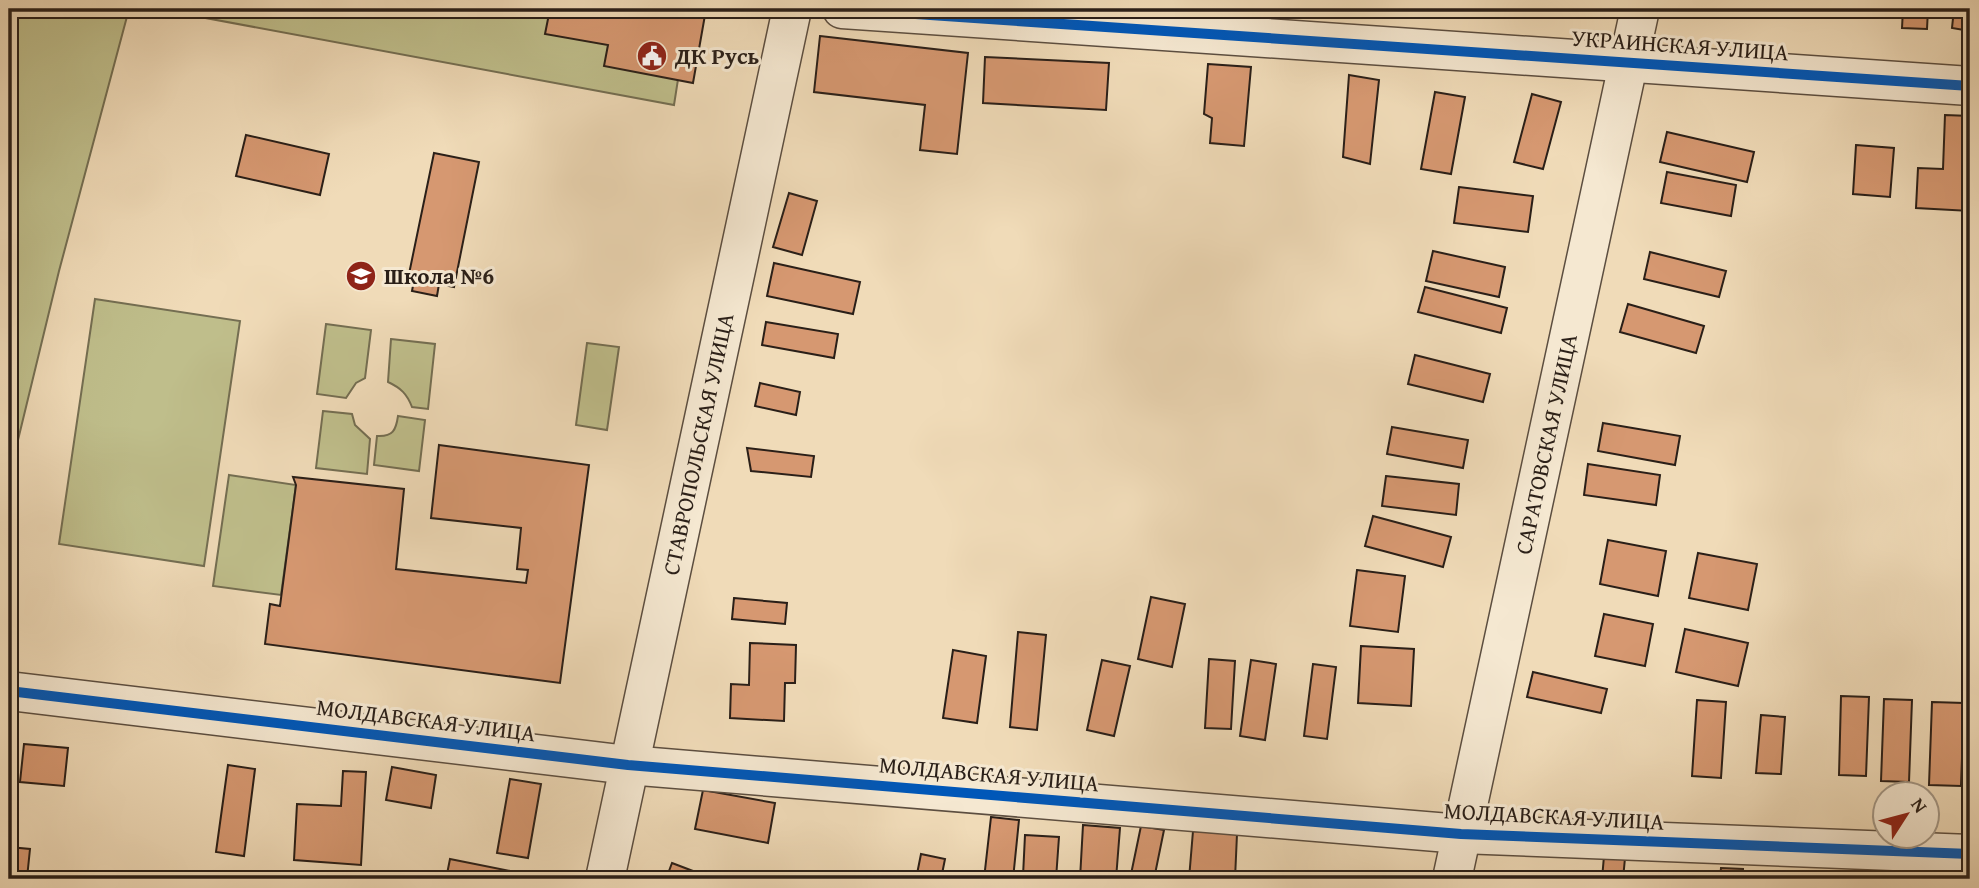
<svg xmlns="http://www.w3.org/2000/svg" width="1979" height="888" viewBox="0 0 1979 888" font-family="'Gentium Book Plus',serif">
<rect width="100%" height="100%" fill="#f0dbb8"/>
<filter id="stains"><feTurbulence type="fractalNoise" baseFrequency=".00286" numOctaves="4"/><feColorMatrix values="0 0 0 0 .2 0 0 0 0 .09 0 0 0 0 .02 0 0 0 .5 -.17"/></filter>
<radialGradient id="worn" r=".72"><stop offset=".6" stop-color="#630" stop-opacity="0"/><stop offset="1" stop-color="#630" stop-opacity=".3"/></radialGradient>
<g fill="#bfbe8b" stroke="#746e52" stroke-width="2">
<polygon points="9,9 129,9 59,271 9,477"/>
<polygon points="157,9 689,9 674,105"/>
<polygon points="95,299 240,321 204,566 59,544"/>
<polygon points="326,324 371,330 365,378 356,383 346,398 317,394"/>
<path d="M391,339L435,344L428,409L412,407C407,394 401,388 388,382Z"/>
<polygon points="587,343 619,347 607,430 576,425"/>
<polygon points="323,411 352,414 355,425 370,439 367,474 316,468"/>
<path d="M398,416L425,420L419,471L374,465L377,436C393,437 396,430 398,416Z"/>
<polygon points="229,475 296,485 281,595 213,586"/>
</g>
<g fill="#d69871" stroke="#2a1f18" stroke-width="2">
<polygon points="550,9 686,9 686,11 705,15 693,83 604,66 608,45 545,34"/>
<polygon points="1903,9 1928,9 1927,29 1902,28"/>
<polygon points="1954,9 1970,9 1970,31 1952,28"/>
<polygon points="820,36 968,53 957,154 920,150 925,105 814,92"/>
<polygon points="985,57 1109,63 1106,110 983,103"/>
<polygon points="1208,64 1251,67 1244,146 1210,143 1212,118 1204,114"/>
<polygon points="1349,75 1379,80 1370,164 1343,157"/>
<polygon points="1435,92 1465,97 1451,174 1421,169"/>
<polygon points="1532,94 1561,102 1543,169 1514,162"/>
<polygon points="1945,115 1970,116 1970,211 1916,208 1918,168 1943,169"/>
<polygon points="1667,132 1754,152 1747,182 1660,162"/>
<polygon points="246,135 329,154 320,195 236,176"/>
<polygon points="1856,145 1894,148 1890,197 1853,194"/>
<polygon points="434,153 479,162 454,287 439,284 437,296 412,291 415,275 409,274"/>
<polygon points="1667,172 1736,185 1731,216 1661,203"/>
<polygon points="1459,187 1533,196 1528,232 1454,223"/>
<polygon points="789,193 817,201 802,255 773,247"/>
<polygon points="1433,251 1505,267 1499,297 1426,281"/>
<polygon points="1650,252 1726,271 1719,297 1644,279"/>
<polygon points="774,263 860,282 853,314 767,296"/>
<polygon points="1425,287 1507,308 1501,333 1418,312"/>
<polygon points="1628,304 1704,326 1696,353 1620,332"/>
<polygon points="766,322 838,334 834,358 762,345"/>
<polygon points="1415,355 1490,374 1483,402 1408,384"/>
<polygon points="760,383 800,392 796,415 755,406"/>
<polygon points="1603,423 1680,436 1675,465 1598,451"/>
<polygon points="1392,427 1468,440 1463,468 1387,454"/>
<polygon points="439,445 589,465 560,683 265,644 270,604 280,606 296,485 293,477 404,489 396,569 526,583 528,570 517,569 521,528 431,518"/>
<polygon points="747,448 814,456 811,477 751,471"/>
<polygon points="1588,464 1660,475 1656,505 1584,495"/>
<polygon points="1386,476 1459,484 1456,515 1382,506"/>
<polygon points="1373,516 1451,537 1443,567 1365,546"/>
<polygon points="1608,540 1666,551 1658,596 1600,584"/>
<polygon points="1698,553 1757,564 1748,610 1689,598"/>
<polygon points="1357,570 1405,576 1398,632 1350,626"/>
<polygon points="1151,597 1185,604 1172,667 1138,659"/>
<polygon points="734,598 787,603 785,624 732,619"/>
<polygon points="1604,614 1653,624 1645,666 1595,656"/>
<polygon points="1685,629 1748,643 1738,686 1676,672"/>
<polygon points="1018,632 1046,635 1037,730 1010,727"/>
<polygon points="750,643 796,645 795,683 785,683 784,721 730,718 731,684 749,685"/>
<polygon points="1361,646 1414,649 1411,706 1358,703"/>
<polygon points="953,650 986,656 977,723 943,718"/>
<polygon points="1209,659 1235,661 1231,729 1205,728"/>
<polygon points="1102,660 1130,666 1114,736 1087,730"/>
<polygon points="1251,660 1276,664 1265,740 1240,736"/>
<polygon points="1313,664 1336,667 1327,739 1304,736"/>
<polygon points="1533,672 1607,689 1601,713 1527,697"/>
<polygon points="1841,696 1869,697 1866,776 1839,775"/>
<polygon points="1884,699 1912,700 1909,782 1881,781"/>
<polygon points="1697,700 1726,702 1721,778 1692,776"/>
<polygon points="1932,702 1964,703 1961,786 1929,785"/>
<polygon points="1761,715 1785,717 1781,774 1756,773"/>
<polygon points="24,744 68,748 64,786 20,782"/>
<polygon points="228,765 255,769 244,856 216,852"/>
<polygon points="392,767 436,775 431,808 386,800"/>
<polygon points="343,771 366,772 361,865 294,860 297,804 341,806"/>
<polygon points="510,779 541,784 528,858 497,853"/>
<polygon points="703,790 775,803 768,843 695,829"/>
<polygon points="991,817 1019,820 1013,879 984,879"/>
<polygon points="1083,825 1120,828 1116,879 1080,879"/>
<polygon points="1141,826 1164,830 1154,879 1130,879"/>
<polygon points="1193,831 1237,834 1235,879 1189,879"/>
<polygon points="1025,835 1059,837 1056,879 1023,876"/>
<polygon points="9,847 30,849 27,878 9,877"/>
<polygon points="921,854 945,859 941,879 916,879"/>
<polygon points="1604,856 1625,858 1623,879 1602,879"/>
<polygon points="450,859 525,874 524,879 446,879"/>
<polygon points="672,863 714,879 666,879"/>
<polygon points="1721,868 1743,869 1743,879 1720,879"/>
<polygon points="1759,872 1789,874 1789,879 1759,879"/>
<polygon points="1814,873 1838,874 1838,879 1814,879"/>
</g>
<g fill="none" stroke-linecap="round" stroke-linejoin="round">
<g stroke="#5c4e40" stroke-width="41">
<g id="minor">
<polyline points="842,9 1970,86"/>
<polyline points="9,691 628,765 1461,834 1970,854"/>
<polyline points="605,879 792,9"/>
<polyline points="1452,879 1640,9"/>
</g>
</g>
<use href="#minor" stroke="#f5e8d1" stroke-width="38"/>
<g stroke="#f5e8d1" stroke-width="15">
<g id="cycleway">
<polyline points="842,9 1970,86"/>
<polyline points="9,691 628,765 1461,834 1970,854"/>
</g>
</g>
<use href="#cycleway" stroke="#0057b8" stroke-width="10"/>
</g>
<defs>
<g id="civic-disc" transform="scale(1.575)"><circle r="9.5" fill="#8f2418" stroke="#f5e8d1"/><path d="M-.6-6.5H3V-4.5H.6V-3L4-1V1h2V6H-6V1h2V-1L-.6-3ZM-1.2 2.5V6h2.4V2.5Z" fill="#fff"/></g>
<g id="school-disc" transform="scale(1.575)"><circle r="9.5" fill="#8f2418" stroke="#f5e8d1"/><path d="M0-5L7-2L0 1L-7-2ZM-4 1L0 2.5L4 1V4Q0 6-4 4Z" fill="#fff"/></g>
</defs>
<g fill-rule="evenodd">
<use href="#civic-disc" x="652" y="56"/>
<use href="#school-disc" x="361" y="276"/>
</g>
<g text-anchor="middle" stroke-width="6" stroke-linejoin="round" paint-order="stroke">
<g font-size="23" fill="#2a1f18" stroke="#f5e8d1">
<text transform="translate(1680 45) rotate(4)" y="8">УКРАИНСКАЯ УЛИЦА</text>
<text transform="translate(698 444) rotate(-78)" y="8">СТАВРОПОЛЬСКАЯ УЛИЦА</text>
<text transform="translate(1546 444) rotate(-78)" y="8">САРАТОВСКАЯ УЛИЦА</text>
<text transform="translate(426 720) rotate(7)" y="8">МОЛДАВСКАЯ УЛИЦА</text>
<text transform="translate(989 774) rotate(5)" y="8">МОЛДАВСКАЯ УЛИЦА</text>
<text transform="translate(1554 816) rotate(3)" y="8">МОЛДАВСКАЯ УЛИЦА</text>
</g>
<g font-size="23" font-weight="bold" fill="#2a1f18" stroke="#f5e8d1" text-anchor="start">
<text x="675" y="64">ДК Русь</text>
<text x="384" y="284">Школа №6</text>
</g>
</g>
<rect width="1979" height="888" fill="none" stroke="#f0dbb8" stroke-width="35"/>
<rect x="10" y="10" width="1958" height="867" fill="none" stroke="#2a1f18" stroke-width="3.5"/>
<rect x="18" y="18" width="1944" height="853" fill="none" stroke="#2a1f18" stroke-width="2"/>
<g transform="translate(1906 815) rotate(54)"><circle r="33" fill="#f5e8d1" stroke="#a49887" stroke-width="2"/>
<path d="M0-5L12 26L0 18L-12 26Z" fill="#8f2418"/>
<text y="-10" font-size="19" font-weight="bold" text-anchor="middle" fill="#2a1f18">N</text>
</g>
<rect width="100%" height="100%" filter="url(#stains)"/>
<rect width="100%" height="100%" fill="url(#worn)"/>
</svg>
